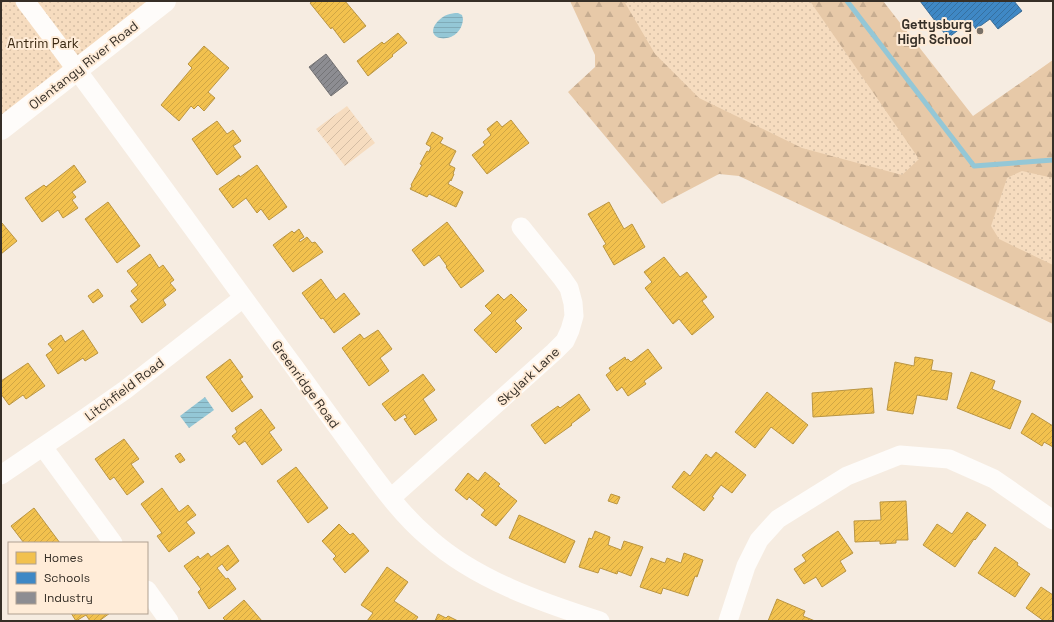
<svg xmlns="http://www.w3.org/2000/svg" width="1054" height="622" viewBox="0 0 1054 622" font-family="'Space Grotesk',sans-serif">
<defs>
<pattern id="grass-dots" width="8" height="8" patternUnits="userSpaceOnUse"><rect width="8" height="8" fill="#f6dcbf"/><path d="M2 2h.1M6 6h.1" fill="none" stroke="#d4bda4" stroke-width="1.8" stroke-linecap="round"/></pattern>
<pattern id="forest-firs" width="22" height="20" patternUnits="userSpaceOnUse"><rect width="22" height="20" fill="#e7c9a8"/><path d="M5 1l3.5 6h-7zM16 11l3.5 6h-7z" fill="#c7ad91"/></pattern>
<pattern id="garden-furrows" width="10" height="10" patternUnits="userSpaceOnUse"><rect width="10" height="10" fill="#f6dcbf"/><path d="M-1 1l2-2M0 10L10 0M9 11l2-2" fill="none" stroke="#d4bda4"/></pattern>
<pattern id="water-rules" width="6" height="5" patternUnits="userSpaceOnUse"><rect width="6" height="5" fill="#94c7d6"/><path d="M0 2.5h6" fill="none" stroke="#80abb8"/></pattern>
<pattern id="homes-hatch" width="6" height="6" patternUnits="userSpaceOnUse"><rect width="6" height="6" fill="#f2c14e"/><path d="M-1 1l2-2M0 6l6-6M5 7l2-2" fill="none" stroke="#d0a644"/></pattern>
<pattern id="schools-hatch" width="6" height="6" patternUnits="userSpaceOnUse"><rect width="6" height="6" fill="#3f88c5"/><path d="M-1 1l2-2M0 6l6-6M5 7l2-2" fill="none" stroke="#3670a0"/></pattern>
<pattern id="industry-hatch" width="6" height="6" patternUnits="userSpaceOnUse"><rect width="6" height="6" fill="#8d8d92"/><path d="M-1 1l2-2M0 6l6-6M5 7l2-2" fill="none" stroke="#747477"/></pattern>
</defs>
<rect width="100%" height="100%" fill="#f6ece1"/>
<g fill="url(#grass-dots)">
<polygon points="1,1 165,1 1,129"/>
<polygon points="615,1 841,1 945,139 1053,60 1053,299 715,156"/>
</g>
<polygon fill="url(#forest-firs)" points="570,1 624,1 655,54 699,98 802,148 902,175 919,159 810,1 883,1 973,116 1053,60 1053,178 1022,171 1007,178 991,226 999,239 1053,265 1053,324 739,176 719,174 662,204 568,92 595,67 595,55"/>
<polygon fill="url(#garden-furrows)" points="347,106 375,143 345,166 316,129"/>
<g fill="url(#water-rules)">
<path d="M458,13L462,15L463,19C461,47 419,42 438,21C444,15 450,13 458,13Z"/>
<polygon points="205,397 214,410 189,428 180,416"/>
</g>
<g fill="url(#homes-hatch)" stroke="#ba9542">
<polygon points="313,1 345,1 366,26 344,43 332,27 331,29 310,3"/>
<polygon points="398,33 407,43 392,55 393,56 368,76 357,61 382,42 384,44"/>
<polygon points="204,46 229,68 208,92 215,98 204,111 198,105 194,109 191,106 179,121 161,105 192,68 188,64"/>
<polygon points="511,120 529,143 487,174 472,155 485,145 483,142 491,135 487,129 497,121 502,127"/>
<polygon points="217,121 227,134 233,130 241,141 233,146 241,157 217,175 192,139"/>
<polygon points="432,132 443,138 440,143 456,151 449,165 455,168 453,174 454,174 451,181 450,180 448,184 463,192 456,207 429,194 427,197 410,189 412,186 411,185 422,165 420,164 427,151 429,152 431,147 426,144"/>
<polygon points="74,165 86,182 72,192 76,197 72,200 78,208 63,218 58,210 42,222 25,198 44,185 46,187"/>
<polygon points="257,165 287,207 269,220 261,209 257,213 246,198 233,208 219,189 239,175 240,177"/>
<polygon points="108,202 140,246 117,263 85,219"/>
<polygon points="609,202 624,229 632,224 645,247 614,265 603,246 606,244 588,214"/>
<polygon points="447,222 484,271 461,288 446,267 447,266 439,255 424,266 412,250"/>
<polygon points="2,223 17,241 1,254 1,224"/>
<polygon points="299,229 304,237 299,240 300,242 307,237 312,243 315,242 323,252 293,272 273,245 292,231 294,233"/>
<polygon points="150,254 159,268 163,265 174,280 170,283 176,290 163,300 166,305 142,323 130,306 138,300 131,291 138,285 127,271"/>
<polygon points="664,257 680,277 687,272 707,297 702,301 714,317 692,335 679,319 673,324 645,288 652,282 644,272"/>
<polygon points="321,279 336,300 344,293 360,314 334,333 323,318 321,319 302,293"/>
<polygon points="98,289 103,296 93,303 88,296"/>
<polygon points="498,294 504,300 511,294 527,310 515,321 522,328 496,353 474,330 492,313 485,306"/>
<polygon points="83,330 98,353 85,361 83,358 58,374 46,355 53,350 48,344 61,335 65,342"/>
<polygon points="378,330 392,349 380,358 389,371 369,386 342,348 360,334 364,339"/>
<polygon points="648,349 662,368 644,381 646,384 628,396 622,387 617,391 606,375 611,371 609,368 625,357 626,360 628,359 631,362"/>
<polygon points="915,357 933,360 931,370 952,373 947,400 917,395 913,414 887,410 895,362 914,366"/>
<polygon points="230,359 243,377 240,379 253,397 232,412 206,377"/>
<polygon points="28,363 45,386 26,399 23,395 9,405 1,394 1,381"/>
<polygon points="971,372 995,381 992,389 1021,401 1010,429 957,408"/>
<polygon points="423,374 435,390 423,399 437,420 415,435 404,419 407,418 405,414 395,421 382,404"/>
<polygon points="872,388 874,413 813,417 812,393"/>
<polygon points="767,392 808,425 793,444 771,427 755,448 735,432"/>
<polygon points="579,394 590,410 571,424 572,425 545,444 531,425 558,406 560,408"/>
<polygon points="261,409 275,428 269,432 282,450 262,465 245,441 239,445 232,436 237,432 235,428"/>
<polygon points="1032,413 1053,426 1053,447 1044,442 1042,446 1021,433"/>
<polygon points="124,439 139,459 131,464 144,482 127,495 114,477 110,480 95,459"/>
<polygon points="716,452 746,475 732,493 721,485 712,497 714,498 704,511 672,487 684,471 690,476 706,454 711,458"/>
<polygon points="180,453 185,460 180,463 175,456"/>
<polygon points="296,467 328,508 308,523 277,481"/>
<polygon points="485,472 500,484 498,486 517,501 496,526 481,515 485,510 469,497 467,500 455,490 468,473 478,481"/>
<polygon points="162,488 179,512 188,505 196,515 186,522 195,533 169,552 157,536 162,533 141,504"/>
<polygon points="611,494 620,497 617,504 608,501"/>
<polygon points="906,501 908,540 896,540 896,543 880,544 880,541 855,542 854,521 881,520 880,502"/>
<polygon points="34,508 60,543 24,543 11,526"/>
<polygon points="967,512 986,525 975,540 974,539 955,567 923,545 937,524 952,534"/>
<polygon points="519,515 575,541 565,563 509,538"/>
<polygon points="339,524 350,535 353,533 369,551 345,573 333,559 336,556 322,541"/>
<polygon points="595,531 610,537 608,545 621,550 624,541 643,547 631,576 618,571 617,574 600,568 598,573 579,567 589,538 592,539"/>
<polygon points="838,531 853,553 840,561 846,571 822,587 816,577 804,584 794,569 806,561 802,555"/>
<polygon points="228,545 239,561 227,571 222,564 217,568 226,579 228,578 236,589 209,609 198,592 201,589 184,566 198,556 200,559 208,553 211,557"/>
<polygon points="995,547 1018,563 1017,565 1030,574 1015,597 978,573"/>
<polygon points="684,553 703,560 697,577 695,576 688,596 663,588 661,594 640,587 651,558 665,563 667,558 681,563"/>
<polygon points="387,567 408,582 394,601 418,617 415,621 367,621 373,613 361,605"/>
<polygon points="1041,587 1053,595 1053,621 1044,621 1026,608"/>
<polygon points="777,599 805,611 803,616 815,621 768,621"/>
<polygon points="244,600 262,621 226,621 223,618"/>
<polygon points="71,613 110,613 99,621 90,621 86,615 76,621"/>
<polygon points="438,614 446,618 448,616 458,621 435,621"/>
</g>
<polygon fill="url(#schools-hatch)" stroke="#3c6d96" points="920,1 1014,1 1022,11 998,29 990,19 976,29 970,21 948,38"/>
<polygon fill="url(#industry-hatch)" stroke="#737172" points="326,54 348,83 331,96 309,67"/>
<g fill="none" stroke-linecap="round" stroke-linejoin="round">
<polyline stroke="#94c7d6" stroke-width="5" points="847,1 974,166 1053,160"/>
<g stroke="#fefcfa" stroke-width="19">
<path d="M25,1C117,122 205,246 295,368C318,400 341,432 364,463C384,490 403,516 429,538C476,580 541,602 600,621"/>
<polyline points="43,447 113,543"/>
<polyline points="1,475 85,418 125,390 243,298"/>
<polyline points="391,498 554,352 565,341 570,330 574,316 573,303 569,288 562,278 521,227"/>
<polyline points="147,590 169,621"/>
<polyline points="728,621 746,566 759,540 778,519 847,476 900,455 949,459 994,479 1053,520"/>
</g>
<polyline stroke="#fefcfa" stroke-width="22" points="1,129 165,1"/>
</g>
<circle fill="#797168" stroke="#ffecd8" stroke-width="1.5" cx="980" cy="31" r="4"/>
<g text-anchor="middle" stroke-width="4" stroke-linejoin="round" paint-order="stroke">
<g font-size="13" font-weight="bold" fill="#362f27" stroke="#ffecd8" text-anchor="end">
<text x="972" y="29">Gettysburg<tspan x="972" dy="15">High School</tspan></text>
</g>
<g font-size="13" fill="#3a2710" stroke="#ffecd8">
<text x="43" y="48">Antrim Park</text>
</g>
<g font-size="13" fill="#362f27" stroke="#ffecd8">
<text transform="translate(83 65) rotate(-38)" y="5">Olentangy River Road</text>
<text transform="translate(528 376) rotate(-43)" y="5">Skylark Lane</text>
<text transform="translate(306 384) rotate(54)" y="5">Greenridge Road</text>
<text transform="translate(124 389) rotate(-37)" y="5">Litchfield Road</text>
</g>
</g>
<rect width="1054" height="622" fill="none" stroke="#362f27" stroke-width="4"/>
<rect x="8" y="542" width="140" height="72" fill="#ffecd8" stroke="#afa091"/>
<rect x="16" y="552" width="20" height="12" fill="#f2c14e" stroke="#afa091"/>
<text x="44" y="562" font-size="12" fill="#362f27">Homes</text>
<rect x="16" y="572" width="20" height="12" fill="#3f88c5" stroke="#afa091"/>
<text x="44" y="582" font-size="12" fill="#362f27">Schools</text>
<rect x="16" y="592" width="20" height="12" fill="#8d8d92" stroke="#afa091"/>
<text x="44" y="602" font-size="12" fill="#362f27">Industry</text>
</svg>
